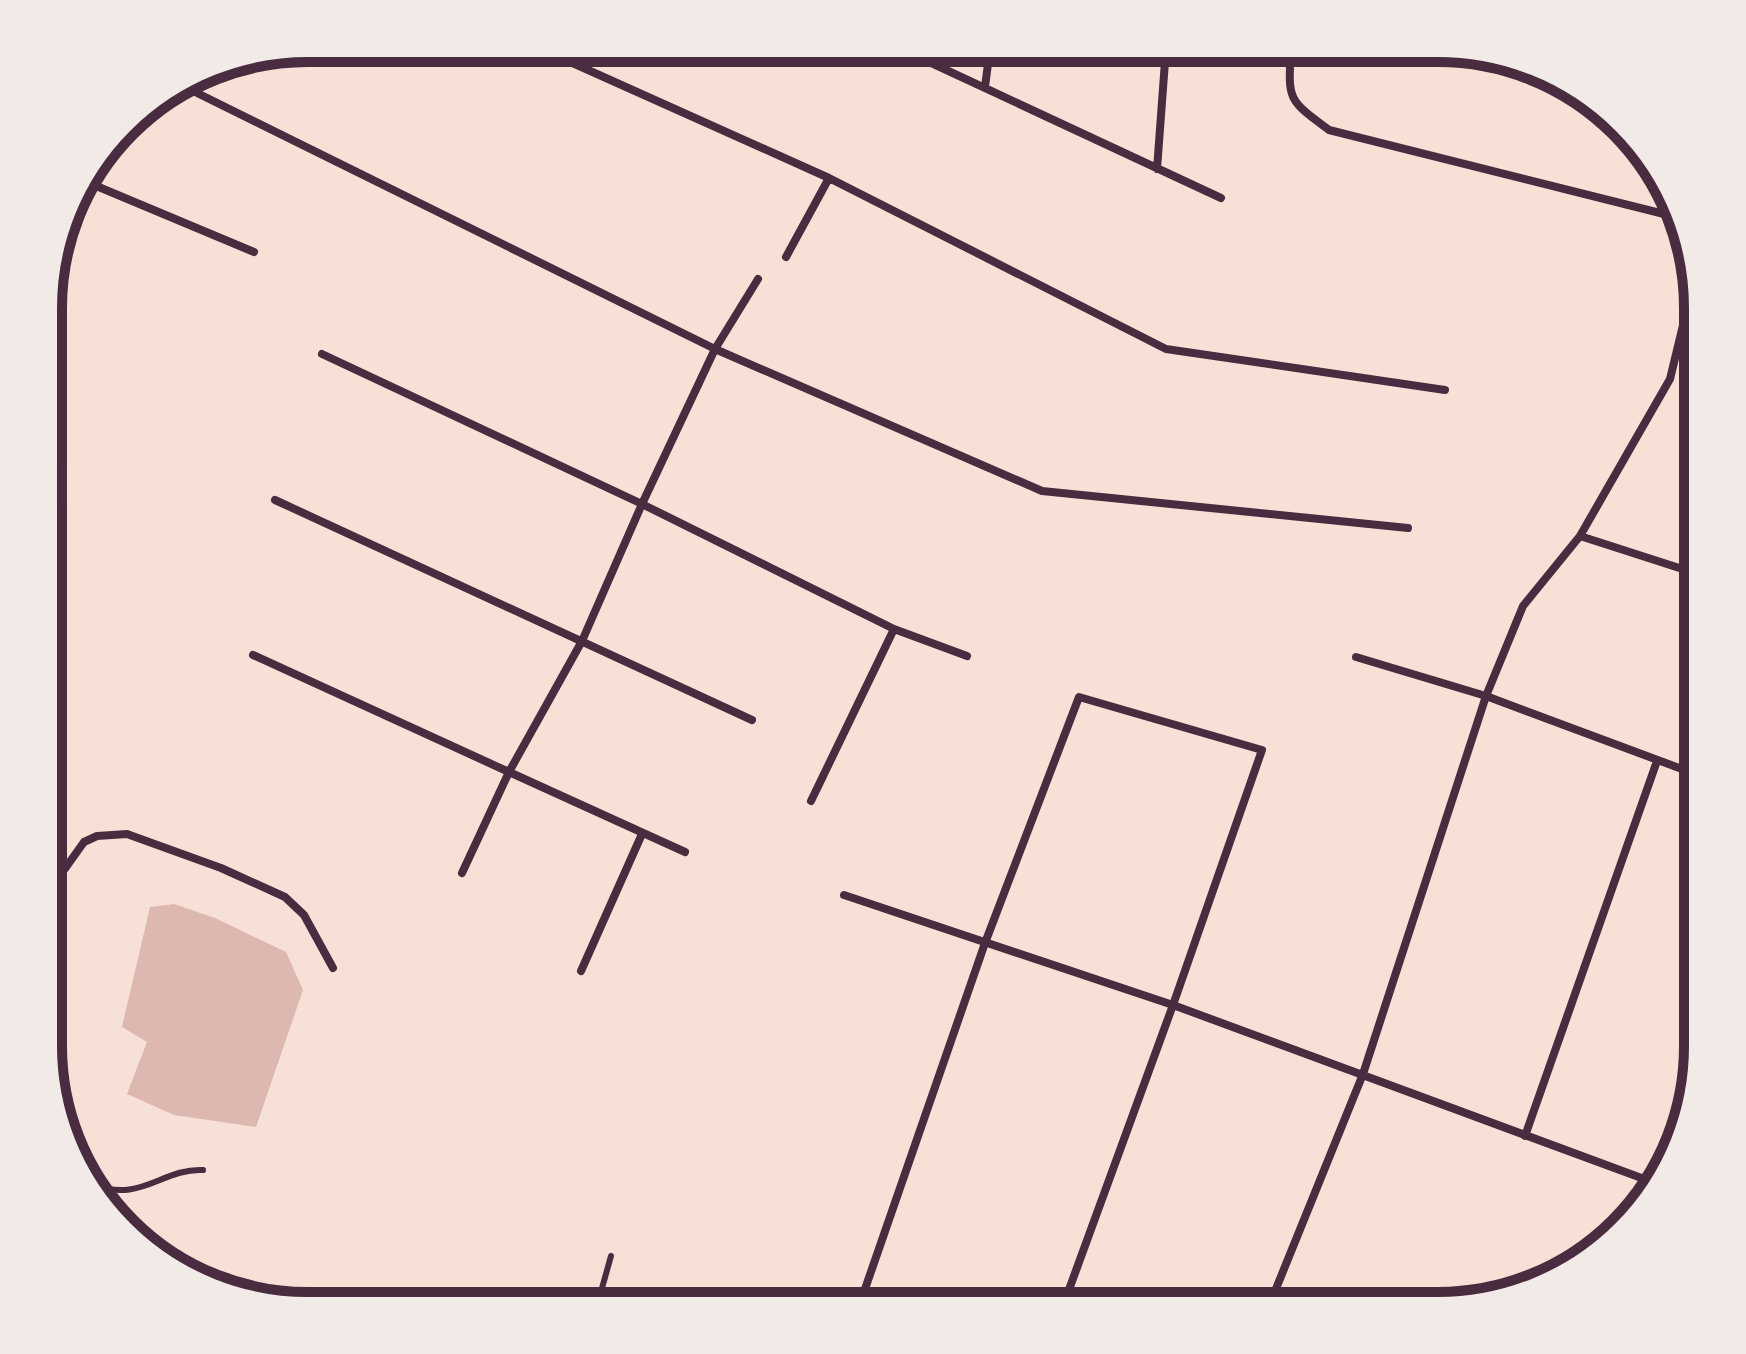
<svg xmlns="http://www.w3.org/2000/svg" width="1746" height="1354" font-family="'Asap Condensed',sans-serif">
	<rect width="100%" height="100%" fill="#f7e1d7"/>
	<path fill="#dcb8b0" d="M 174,904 L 215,918 L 286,952 L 303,990 L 256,1127 L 174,1115 L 127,1094 L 147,1042 L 122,1027 L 150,907 Z
		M 49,973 L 66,1011 L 60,1019 L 49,1019 Z"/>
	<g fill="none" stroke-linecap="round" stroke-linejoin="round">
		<path stroke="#4a2c40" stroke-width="6" d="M 93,1184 C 140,1204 162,1168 203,1170
			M 597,1306 L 611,1256"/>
		<path stroke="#4a2c40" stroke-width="8" d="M 539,48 L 829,178 L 1166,349 L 1445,390
			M 899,48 L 1221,198
			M 1291,48 C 1288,100 1287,99 1329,130 L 1680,218
			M 183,86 L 715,349 L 1042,491 L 1408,528
			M 985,87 L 990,48
			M 1157,169 L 1166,48
			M 82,180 L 254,252
			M 786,257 L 829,178
			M 322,354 L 642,504 L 894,629 L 967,656
			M 275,500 L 752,720
			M 1580,536 L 1698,574
			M 253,655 L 509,772 L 582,641 L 642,504 L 715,349 L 758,279
			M 1356,657 L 1486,696 L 1698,775
			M 811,801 L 894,629
			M 462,873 L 509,772 L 685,852
			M 49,880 L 64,870 L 84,842 L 97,836 L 127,834 L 221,868 L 285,897 L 304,915 L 333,968
			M 844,895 L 1173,1005 L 1655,1183
			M 581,971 L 642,834
			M 1525,1136 L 1657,761
			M 865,1289 L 985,943 L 1079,697 L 1262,750 L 1173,1005 L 1063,1306
			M 1269,1306 L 1363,1074 L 1486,696 L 1523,606 L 1580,536 L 1670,379 L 1693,284"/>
	</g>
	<path d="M0 0H1746V1354H0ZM308 62H1438A246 246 0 0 1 1684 308V1046A246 246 0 0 1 1438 1292H308A246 246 0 0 1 62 1046V308A246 246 0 0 1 308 62Z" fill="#f1eae7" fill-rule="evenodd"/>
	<path fill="none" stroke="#4a2c40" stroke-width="10" d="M308 62H1438A246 246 0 0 1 1684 308V1046A246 246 0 0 1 1438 1292H308A246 246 0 0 1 62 1046V308A246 246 0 0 1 308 62Z"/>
</svg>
